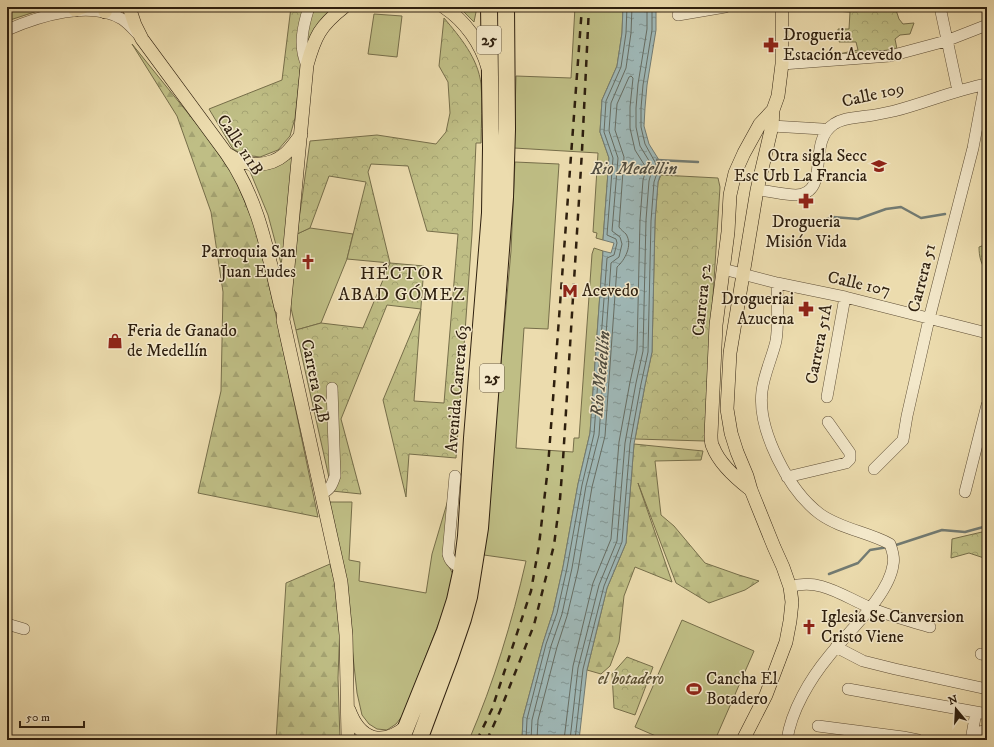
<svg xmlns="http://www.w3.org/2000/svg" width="994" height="747" font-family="'IM FELL DW Pica',serif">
	<defs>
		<pattern id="forest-firs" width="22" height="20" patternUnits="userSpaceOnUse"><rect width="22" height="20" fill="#bfbe85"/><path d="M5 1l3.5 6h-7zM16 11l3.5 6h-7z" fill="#a4a372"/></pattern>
		<pattern id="park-crowns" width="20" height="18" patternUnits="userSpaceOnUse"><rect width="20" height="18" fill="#bfbe85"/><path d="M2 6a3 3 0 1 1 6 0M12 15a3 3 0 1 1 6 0" fill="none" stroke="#a4a372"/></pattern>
		<pattern id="water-ripples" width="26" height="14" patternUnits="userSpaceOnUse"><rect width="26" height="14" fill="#9fb8b7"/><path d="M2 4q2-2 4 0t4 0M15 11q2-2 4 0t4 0" fill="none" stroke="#829593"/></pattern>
	</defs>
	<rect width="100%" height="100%" fill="#ecdcae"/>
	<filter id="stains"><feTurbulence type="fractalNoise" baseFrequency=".005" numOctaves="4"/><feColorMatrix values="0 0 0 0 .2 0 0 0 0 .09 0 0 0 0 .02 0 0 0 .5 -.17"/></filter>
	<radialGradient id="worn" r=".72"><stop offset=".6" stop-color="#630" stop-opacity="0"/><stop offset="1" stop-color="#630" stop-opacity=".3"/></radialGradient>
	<path fill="#bfbe85" stroke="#766e4a" d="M 7,7 L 50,7 L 7,21 Z
		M 321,7 L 337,7 L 306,52 L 308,21 L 312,13 Z
		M 459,7 L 477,7 L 474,22 Z
		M 575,7 L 623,7 L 622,33 L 617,66 L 602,100 L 600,132 L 609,158 L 603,240 L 596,238 L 597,233 L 593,232 L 598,153 L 514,148 L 516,76 L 571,78 Z
		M 374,14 L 402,16 L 397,57 L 368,54 Z
		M 293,154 L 283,271 L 268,215 L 249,169 C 271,172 275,166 293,154 Z
		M 515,162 L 559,164 L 548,329 L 524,328 L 516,448 L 573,452 L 574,438 L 579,438 L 592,254 L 594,248 L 603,251 L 590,433 L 578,484 L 563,567 L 553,612 L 543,643 L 523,718 L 522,740 L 469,740 C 494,682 512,622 526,561 L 484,555 L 511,251 Z
		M 310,228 L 353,234 L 347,259 L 321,323 L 296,330 L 288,295 L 297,234 Z
		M 448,500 L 443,556 L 453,574 L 445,607 L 403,715 L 396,724 L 387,730 L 377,729 L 369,724 L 362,715 L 357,693 L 351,638 L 328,502 L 352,502 L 349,560 L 360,562 L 359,581 L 426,593 L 432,554 Z
		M 682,620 L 754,651 L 715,740 L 665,740 L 635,727 Z"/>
	<path fill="url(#forest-firs)" stroke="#766e4a" d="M 132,44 L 204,133 L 234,176 L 255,226 L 274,306 L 318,517 L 198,493 L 221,391 L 223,292 L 211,212 L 177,116 Z
		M 987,244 L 987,272 C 981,265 979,256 979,247 Z
		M 634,444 L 703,451 L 701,460 L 655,461 L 661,515 L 674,526 L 705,563 L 739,575 L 759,581 L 745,590 L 709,603 L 676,583 L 638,483 L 672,582 L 635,567 L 624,596 L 619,642 L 610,666 L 601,674 L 587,670 L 607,588 L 626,543 Z
		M 330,564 L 337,589 L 340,624 L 338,678 L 340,740 L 276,740 L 286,583 Z"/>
	<path fill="url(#park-crowns)" stroke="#766e4a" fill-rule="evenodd" d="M 291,7 L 306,7 L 301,63 L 295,118 L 290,136 L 278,150 L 260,157 L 244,155 L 233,149 L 209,109 L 282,80 Z
		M 834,7 L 895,7 L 899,19 L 903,24 L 914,23 L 910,34 L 900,35 L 895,39 L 897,49 L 819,58 L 858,50 L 856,42 L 839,42 L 838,29 L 849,29 L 850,12 L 835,11 Z
		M 444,18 C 460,37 478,58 481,84 C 483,103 481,124 481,143 L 476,143 L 472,234 L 456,458 L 409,454 L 406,497 L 383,400 L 421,309 L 387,305 L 341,419 L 361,494 L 332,491 L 296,330 L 321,323 L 363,328 L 390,263 L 347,259 L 366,182 L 329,176 L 310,228 L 297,234 L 310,141 L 377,135 L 436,144 L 446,132 L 450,113 L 448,82 L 439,66 ZM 371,164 L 408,166 L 427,231 L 458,234 L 444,403 L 414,401 L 424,266 L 390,263 L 368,172 Z
		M 661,175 L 718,178 L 720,187 L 707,390 L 705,441 L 635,439 L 645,385 L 652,352 L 655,221 L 658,182 Z
		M 982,532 L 987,532 L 987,559 L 969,553 L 951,558 L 952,539 Z
		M 627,657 L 653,667 L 635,715 L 614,708 L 612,674 Z"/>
	<path fill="url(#water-ripples)" stroke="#727b73" d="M 623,7 L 656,7 L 656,30 L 647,85 L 645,108 L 644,126 L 649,144 L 659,160 L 662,170 L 658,182 L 655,221 L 652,352 L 645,385 L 634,444 L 626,543 L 607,588 L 587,670 L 579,740 L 522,740 L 523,718 L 543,643 L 553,612 L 563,567 L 578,484 L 590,433 L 603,251 L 611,253 L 614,243 L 603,240 L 609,158 L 600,132 L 602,100 L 617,66 L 622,33 Z"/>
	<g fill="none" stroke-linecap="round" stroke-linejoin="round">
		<path stroke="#666c62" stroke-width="1" d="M 526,740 L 527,719 L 546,644 L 557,613 L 567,568 L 582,485 L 594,434 L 607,258 L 614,255 L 617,243 L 616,239 L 607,235 L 613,158 L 604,132 L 606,101 L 621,67 L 626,33 L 627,7
			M 531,740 L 532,720 L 551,646 L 562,614 L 572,568 L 586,486 L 599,435 L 611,263 L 619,257 L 622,244 L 620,237 L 612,231 L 618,158 L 609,131 L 611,103 L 626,68 L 631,33 L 632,7
			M 537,740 L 538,720 L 557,647 L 567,616 L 578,570 L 592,487 L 605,436 L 617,267 C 625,260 633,245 626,234 C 624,232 621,230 619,227 L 624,157 L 615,130 L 617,104 L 629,77 L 631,76 L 633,78 L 630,107 L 630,128 L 635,150 L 645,166 L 646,170 L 643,180 L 640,220 L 637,350 L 630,382 L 619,442 L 611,539 L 593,583 L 573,666 L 564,740
			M 570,740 L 578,668 L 599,585 L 617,541 L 625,443 L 636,383 L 643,351 L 646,220 L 649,181 L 652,170 L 651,164 L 640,146 L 636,127 L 636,108 L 638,84 L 647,29 L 647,7
			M 575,740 L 583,669 L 604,586 L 622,542 L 630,444 L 641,384 L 648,352 L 651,221 L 654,182 L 658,170 L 655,162 L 645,144 L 641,127 L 641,108 L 643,85 L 652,30 L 652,7"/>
		<path stroke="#727b73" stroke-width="2.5" d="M 657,160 L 698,162
			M 802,224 L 818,222 L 833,217 L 858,219 L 886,209 L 901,207 L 921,218 L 945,214
			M 893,546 L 942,530 L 965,532 L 987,526
			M 829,574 L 858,563 L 870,550 L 888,547"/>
		<g stroke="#5e4e36" stroke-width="12">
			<path id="minor" d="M 940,7 L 958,91
				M 678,15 L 725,7
				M 7,30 C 39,16 90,0 122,19 C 128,23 133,29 138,34
				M 782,64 L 890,56 L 946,41 L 987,25
				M 307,65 C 298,46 303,26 309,7
				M 772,126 L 822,129
				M 757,190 C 770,191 784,195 796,195 C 832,193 806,142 834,124 C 844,117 856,118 867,116 C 876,115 885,113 894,111 C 925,103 955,90 987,84
				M 723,269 L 777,283 L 845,297 L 987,333
				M 777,283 C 777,302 779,322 776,341 C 772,358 764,374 762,391 C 757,430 789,491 820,514 C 841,529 868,532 890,544 C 892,550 895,557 893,565 C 889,595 848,632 829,656 C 810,679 791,711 787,740
				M 827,397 L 845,297
				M 874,469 L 903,440 L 907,416 L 929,319 L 973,148 L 985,84
				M 455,476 L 448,554 C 450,562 454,565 462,568
				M 787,477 L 846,463 L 850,459 L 850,453 L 828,422
				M 965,492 L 987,405
				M 322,493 C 330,490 332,485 335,476 L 332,388
				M 790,587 C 820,577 844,597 871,608 C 890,616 910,621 930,627
				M 7,624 L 24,629
				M 836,647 L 863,661 L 895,669 L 987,689
				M 981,654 L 987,655
				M 848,689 L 976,712 L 971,740
				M 976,712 L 987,714
				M 818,726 L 903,737 L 918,740
				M 972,734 L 987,730"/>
		</g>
		<g stroke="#2e1f0e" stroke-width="14">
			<path id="major" d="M 129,7 L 135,25 L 142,39 L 226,153 C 259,199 268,254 281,308
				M 344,7 C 320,26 315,36 307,65 L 283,320 L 341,582 L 346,635 L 348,740
				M 444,7 C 465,21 481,43 488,68
				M 75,10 L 83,7
				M 105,12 L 107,7
				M 229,155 C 246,167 269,168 285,154 C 291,149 296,141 301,135
				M 751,490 C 738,480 719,463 713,447 C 711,444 711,439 711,435 L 716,325 L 728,232 L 730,195 L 735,173 L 744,153 L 760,124 L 773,110
				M 349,710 C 360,740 382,747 407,726
				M 743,740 L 766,695 L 786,642 L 790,621 L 792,602 L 790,587 L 783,567 L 774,547 L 751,490 L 747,476 L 737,452 L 731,433 L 727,409 L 730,353 L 757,190 L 772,126 L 773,110 L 778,96 L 782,64 L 782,7"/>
		</g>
		<g stroke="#2e1f0e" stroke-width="18">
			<path id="highway" d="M 401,740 L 445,631 L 455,600 L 462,568 L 466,536 L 472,438 L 490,213 L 491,148 L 489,7
				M 419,740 L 450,657 L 463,619 L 469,597 L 480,528 L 505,197 L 507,129 L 506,7"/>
		</g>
		<use href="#minor" stroke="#f3e8ca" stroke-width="11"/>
		<use href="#major" stroke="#ecdcae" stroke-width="13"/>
		<use href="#highway" stroke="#ecdcae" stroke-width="16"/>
		<path stroke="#2e1f0e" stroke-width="2.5" stroke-dasharray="7 7" stroke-linecap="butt" d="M 477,740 L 492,709 L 531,591 L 539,545 L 548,467 L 582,7
			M 487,740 L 500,711 L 534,625 L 554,545 L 560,499 L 563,460 L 582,151 L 589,7"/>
	</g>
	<defs>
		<g id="pharmacy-bare" transform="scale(1.2)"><path d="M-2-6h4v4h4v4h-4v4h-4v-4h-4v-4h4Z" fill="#8f2418" stroke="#f3e8ca" stroke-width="2.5" paint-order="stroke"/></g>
		<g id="school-bare" transform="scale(1.2)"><path d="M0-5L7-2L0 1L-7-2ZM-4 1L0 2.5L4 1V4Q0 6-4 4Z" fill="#8f2418" stroke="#f3e8ca" stroke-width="2.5" paint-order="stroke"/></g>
		<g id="church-bare" transform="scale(1.2)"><path d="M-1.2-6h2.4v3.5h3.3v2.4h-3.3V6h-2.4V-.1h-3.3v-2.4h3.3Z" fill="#8f2418" stroke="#f3e8ca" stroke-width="2.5" paint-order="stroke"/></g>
		<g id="metro-bare" transform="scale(1.2)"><path d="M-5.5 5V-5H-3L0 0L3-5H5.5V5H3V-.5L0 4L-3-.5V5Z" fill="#8f2418" stroke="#f3e8ca" stroke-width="2.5" paint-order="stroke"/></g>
		<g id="shop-bare" transform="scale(1.2)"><path d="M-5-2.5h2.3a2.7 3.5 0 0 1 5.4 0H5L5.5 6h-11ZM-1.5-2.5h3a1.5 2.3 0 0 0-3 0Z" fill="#8f2418" stroke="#f3e8ca" stroke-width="2.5" paint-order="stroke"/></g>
		<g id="stadium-bare" transform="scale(1.2)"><path d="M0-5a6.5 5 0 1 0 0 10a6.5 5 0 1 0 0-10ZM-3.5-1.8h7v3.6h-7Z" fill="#8f2418" stroke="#f3e8ca" stroke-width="2.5" paint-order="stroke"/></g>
	</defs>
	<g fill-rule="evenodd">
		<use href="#pharmacy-bare" x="771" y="45"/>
		<use href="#school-bare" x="879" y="166"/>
		<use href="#pharmacy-bare" x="806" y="201"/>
		<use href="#church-bare" x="308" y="262"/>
		<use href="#metro-bare" x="570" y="291"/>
		<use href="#pharmacy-bare" x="806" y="309"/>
		<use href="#shop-bare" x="115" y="341"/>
		<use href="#church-bare" x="809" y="627"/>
		<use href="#stadium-bare" x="694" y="689"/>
	</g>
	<g text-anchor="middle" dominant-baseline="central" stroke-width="3" stroke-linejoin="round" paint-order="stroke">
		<g fill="#f3e8ca" stroke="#695b46" stroke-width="1">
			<rect x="477" y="26" width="24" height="28" rx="3"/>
			<rect x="480" y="364" width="24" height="28" rx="3"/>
		</g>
		<g font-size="16" font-weight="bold" fill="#2e1f0e">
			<text x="489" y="40">25</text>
			<text x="492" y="378">25</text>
		</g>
		<g font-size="17" fill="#2e1f0e" stroke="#f3e8ca" text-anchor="start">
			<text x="783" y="35">Drogueria<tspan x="783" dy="20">Estación Acevedo</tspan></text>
			<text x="867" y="156" text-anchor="end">Otra sigla Secc<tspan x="867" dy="20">Esc Urb La Francia</tspan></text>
			<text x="806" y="222" text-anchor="middle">Drogueria<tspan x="806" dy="20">Misión Vida</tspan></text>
			<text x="296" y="252" text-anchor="end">Parroquia San<tspan x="296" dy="20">Juan Eudes</tspan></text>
			<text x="582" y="291">Acevedo</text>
			<text x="794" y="299" text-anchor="end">Drogueriai<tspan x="794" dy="20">Azucena</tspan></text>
			<text x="127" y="331">Feria de Ganado<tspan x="127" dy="20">de Medellín</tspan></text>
			<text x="821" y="617">Iglesia Se Canversion<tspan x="821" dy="20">Cristo Viene</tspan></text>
			<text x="706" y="679">Cancha El<tspan x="706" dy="20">Botadero</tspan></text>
		</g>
		<g font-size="17" fill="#2e1f0e" stroke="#f3e8ca">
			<text transform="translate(873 95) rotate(-13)">Calle 109</text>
			<text transform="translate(240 145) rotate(56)">Calle 111B</text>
			<text transform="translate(922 278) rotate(-76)">Carrera 51</text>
			<text transform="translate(859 284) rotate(13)">Calle 107</text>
			<text transform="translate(702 300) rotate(-84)">Carrera 52</text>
			<text transform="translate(819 344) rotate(-79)">Carrera 51A</text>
			<text transform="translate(315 381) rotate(78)">Carrera 64B</text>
			<text transform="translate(457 389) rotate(-85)">Avenida Carrera 63</text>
		</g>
		<g font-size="17" font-style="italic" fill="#5a4f32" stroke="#f3e8ca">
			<text x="631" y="679">el botadero</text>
		</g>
		<g font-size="18" font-style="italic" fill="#504d41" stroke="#f3e8ca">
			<text x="634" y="169">Rio Medellin</text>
			<text transform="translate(601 374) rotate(-85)">Río Medellín</text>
		</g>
		<g font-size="18" letter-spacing="1" fill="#2e1f0e" stroke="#f3e8ca">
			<text x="402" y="274">HÉCTOR<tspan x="402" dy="21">ABAD GÓMEZ</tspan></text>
		</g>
	</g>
	<rect width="994" height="747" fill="none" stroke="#ecdcae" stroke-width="24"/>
	<rect x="8" y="8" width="978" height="731" fill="none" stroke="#2e1f0e" stroke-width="2"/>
	<rect x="12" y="12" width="970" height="723" fill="none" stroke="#2e1f0e"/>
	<g transform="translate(956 709) rotate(342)" stroke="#f3e8ca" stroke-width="3" paint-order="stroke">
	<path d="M0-3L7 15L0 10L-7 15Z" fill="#2e1f0e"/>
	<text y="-6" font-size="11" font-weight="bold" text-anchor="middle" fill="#2e1f0e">N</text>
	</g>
	<path d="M20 721v6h64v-6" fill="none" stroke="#2e1f0e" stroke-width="2"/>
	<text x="26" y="721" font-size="12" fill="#2e1f0e" stroke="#f3e8ca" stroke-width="3" paint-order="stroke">50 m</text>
	<rect width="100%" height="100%" filter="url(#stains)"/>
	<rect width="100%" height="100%" fill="url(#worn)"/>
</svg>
